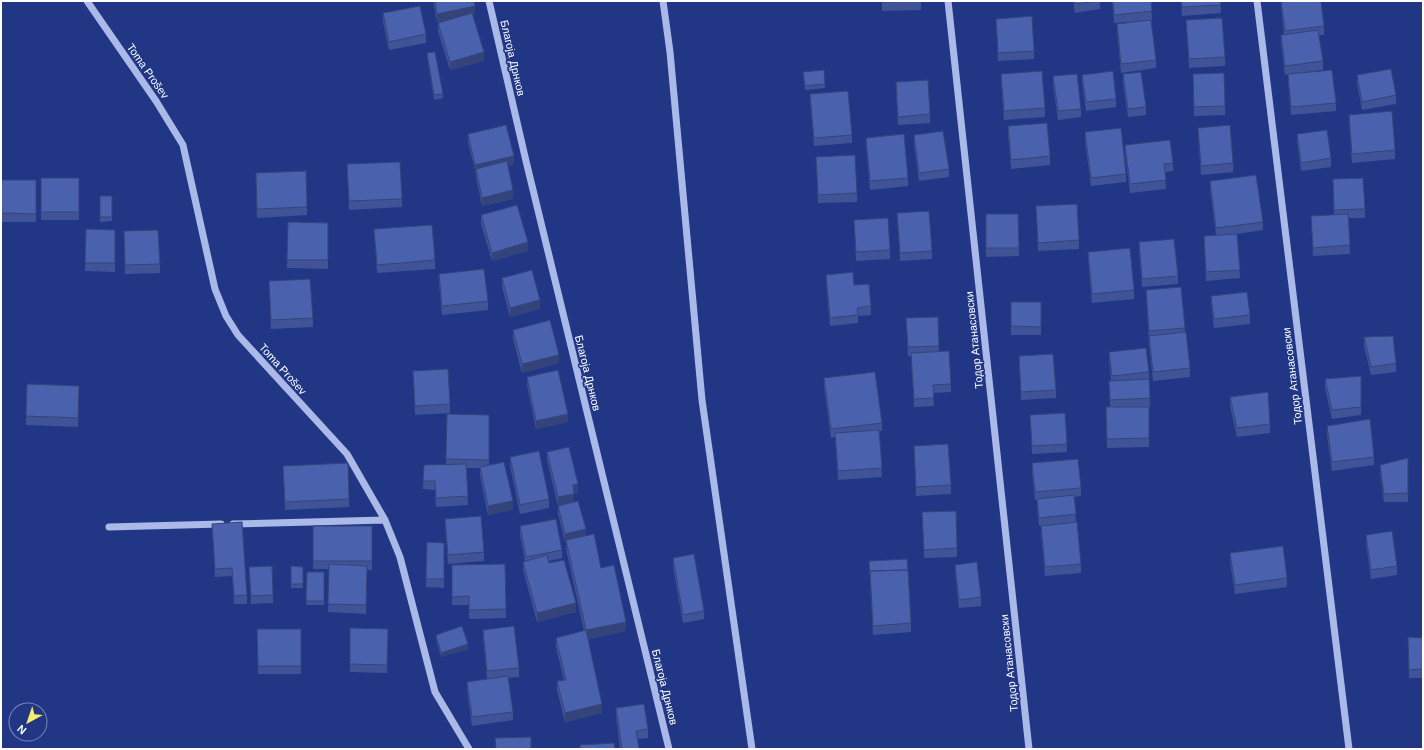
<svg xmlns="http://www.w3.org/2000/svg" width="1424" height="750" font-family="Arial,sans-serif">
	<rect width="100%" height="100%" fill="#213786"/>
	<g fill="none" stroke-linecap="round" stroke-linejoin="round">
		<path stroke="#abb9e9" stroke-width="7" d="M 87,1 L 156,101 L 183,145 L 215,289 L 226,316 L 238,335 L 347,454 L 385,520 L 400,557 L 435,692 L 469,749
			M 489,1 L 526,161 L 669,749
			M 663,1 L 670,52 L 702,400 L 752,749
			M 948,1 L 1029,749
			M 1257,1 L 1349,749
			M 233,524 L 385,520
			M 109,527 L 221,524"/>
	</g>
	<path fill="#405396" d="M 433,1 L 474,1 L 475,14 L 473,15 L 484,61 L 450,70 L 438,31 L 438,23 L 445,21 L 437,22 Z
		M 882,1 L 921,1 L 921,10 L 882,11 Z
		M 1073,1 L 1100,1 L 1100,9 L 1075,13 Z
		M 1112,1 L 1151,1 L 1152,20 L 1151,20 L 1156,60 L 1156,68 L 1121,73 L 1117,32 L 1117,24 L 1144,21 L 1114,23 Z
		M 1181,1 L 1220,1 L 1221,13 L 1182,16 Z
		M 1281,1 L 1324,26 L 1324,35 L 1319,35 L 1323,61 L 1323,70 L 1299,73 L 1336,103 L 1336,111 L 1291,115 L 1288,82 L 1288,74 L 1285,75 L 1281,44 L 1281,35 L 1284,35 L 1281,7 Z
		M 383,13 L 426,34 L 426,43 L 389,50 L 383,22 Z
		M 996,19 L 1034,51 L 1034,59 L 998,61 Z
		M 1186,20 L 1225,57 L 1225,66 L 1189,68 Z
		M 427,53 L 443,94 L 443,98 L 434,100 L 427,57 Z
		M 803,72 L 825,84 L 825,88 L 805,90 Z
		M 1001,74 L 1045,108 L 1045,117 L 1004,120 L 1001,82 Z
		M 1123,74 L 1146,107 L 1146,115 L 1128,117 L 1123,83 Z
		M 1082,75 L 1116,99 L 1116,107 L 1086,111 L 1082,83 Z
		M 1357,75 L 1396,95 L 1396,104 L 1362,110 L 1357,83 Z
		M 1053,76 L 1081,109 L 1081,117 L 1058,120 L 1053,85 Z
		M 896,82 L 930,114 L 930,123 L 898,125 L 896,91 Z
		M 1193,83 L 1225,106 L 1225,115 L 1194,116 Z
		M 810,94 L 852,135 L 852,143 L 814,146 L 810,102 Z
		M 1349,115 L 1395,150 L 1395,159 L 1352,163 L 1349,123 Z
		M 1008,126 L 1050,156 L 1050,165 L 1011,169 L 1008,135 Z
		M 1198,128 L 1233,163 L 1233,172 L 1201,175 L 1198,136 Z
		M 1085,132 L 1126,174 L 1126,182 L 1091,186 L 1085,141 Z
		M 468,134 L 514,165 L 508,166 L 513,199 L 482,206 L 476,177 L 476,174 L 468,142 Z
		M 1297,134 L 1331,158 L 1331,167 L 1301,171 L 1297,142 Z
		M 914,135 L 949,169 L 949,177 L 919,181 L 914,144 Z
		M 866,138 L 908,178 L 908,186 L 870,190 L 866,146 Z
		M 1125,145 L 1173,163 L 1173,171 L 1165,172 L 1166,189 L 1130,193 L 1125,153 Z
		M 816,157 L 857,193 L 857,202 L 818,203 Z
		M 347,164 L 402,199 L 402,207 L 349,210 Z
		M 256,173 L 307,207 L 307,215 L 257,218 Z
		M 41,178 L 79,178 L 79,220 L 41,220 Z
		M 1333,179 L 1365,209 L 1365,218 L 1349,218 L 1350,254 L 1313,256 L 1311,216 L 1334,215 Z
		M 1,180 L 36,180 L 36,222 L 1,222 Z
		M 1210,181 L 1263,222 L 1263,230 L 1237,234 L 1240,278 L 1206,281 L 1204,236 L 1216,235 L 1210,189 Z
		M 100,196 L 112,196 L 112,221 L 100,222 Z
		M 1036,206 L 1079,240 L 1079,249 L 1038,251 Z
		M 897,213 L 932,251 L 932,259 L 900,261 Z
		M 986,214 L 1018,214 L 1019,256 L 986,257 Z
		M 481,215 L 528,251 L 492,261 L 481,224 Z
		M 854,220 L 890,250 L 890,259 L 856,261 Z
		M 288,222 L 328,223 L 328,269 L 287,268 Z
		M 86,229 L 115,230 L 115,272 L 85,271 Z
		M 374,229 L 435,260 L 435,269 L 377,273 Z
		M 124,231 L 160,264 L 160,273 L 125,274 Z
		M 1139,242 L 1178,276 L 1178,284 L 1142,287 L 1139,251 Z
		M 1088,252 L 1134,290 L 1134,299 L 1092,303 L 1088,260 Z
		M 439,274 L 488,301 L 488,310 L 442,315 L 439,283 Z
		M 826,275 L 854,285 L 871,306 L 871,315 L 858,316 L 858,323 L 830,326 L 826,283 Z
		M 502,278 L 540,309 L 510,317 L 502,287 Z
		M 269,281 L 313,318 L 313,327 L 271,329 Z
		M 1146,290 L 1185,328 L 1185,332 L 1190,368 L 1190,377 L 1153,381 L 1149,345 Z
		M 1211,296 L 1250,315 L 1250,324 L 1214,328 L 1211,304 Z
		M 1011,302 L 1041,302 L 1041,335 L 1011,335 Z
		M 938,317 L 939,352 L 951,384 L 951,392 L 933,393 L 934,406 L 914,407 L 911,356 L 908,356 L 906,318 Z
		M 513,330 L 559,363 L 522,373 L 513,339 Z
		M 1364,337 L 1396,363 L 1396,372 L 1371,375 L 1364,346 Z
		M 1109,352 L 1149,372 L 1150,407 L 1137,407 L 1149,407 L 1149,447 L 1107,448 L 1106,407 L 1110,407 L 1109,381 L 1111,381 L 1109,360 Z
		M 1019,356 L 1056,390 L 1056,398 L 1021,400 Z
		M 413,371 L 450,404 L 450,413 L 415,415 Z
		M 1361,376 L 1361,415 L 1332,419 L 1325,388 L 1325,379 Z
		M 527,377 L 568,422 L 536,429 L 527,385 Z
		M 824,378 L 882,423 L 882,431 L 879,431 L 882,477 L 838,480 L 835,437 L 831,438 L 824,387 Z
		M 27,384 L 79,386 L 78,427 L 26,425 Z
		M 1230,397 L 1270,424 L 1270,433 L 1237,437 L 1230,406 Z
		M 489,415 L 489,465 L 513,510 L 488,515 L 480,476 L 480,468 L 466,468 L 468,505 L 436,507 L 435,490 L 423,489 L 424,465 L 446,465 L 446,459 Z
		M 1030,415 L 1067,444 L 1067,452 L 1032,454 Z
		M 1327,426 L 1374,457 L 1374,465 L 1332,471 L 1327,435 Z
		M 914,446 L 951,485 L 951,494 L 916,496 Z
		M 547,452 L 578,493 L 574,494 L 574,502 L 586,536 L 601,568 L 626,631 L 588,639 L 602,713 L 565,722 L 557,690 L 557,681 L 564,680 L 556,647 L 556,638 L 584,631 L 566,549 L 566,542 L 565,542 L 558,514 L 558,506 L 547,460 Z
		M 510,457 L 549,499 L 549,508 L 520,514 L 510,466 Z
		M 1408,458 L 1408,502 L 1384,502 L 1380,473 L 1380,465 Z
		M 1032,463 L 1081,488 L 1081,496 L 1074,497 L 1076,522 L 1081,564 L 1081,573 L 1045,576 L 1041,534 L 1041,526 L 1039,526 L 1037,508 L 1037,500 L 1035,500 L 1032,472 Z
		M 283,466 L 349,499 L 349,507 L 285,510 Z
		M 922,512 L 957,548 L 957,557 L 924,558 Z
		M 445,519 L 484,552 L 484,561 L 448,564 L 445,527 Z
		M 212,524 L 247,595 L 247,604 L 234,604 L 232,576 L 215,577 Z
		M 313,526 L 372,526 L 372,570 L 367,570 L 366,614 L 328,612 L 329,569 L 313,569 Z
		M 520,526 L 562,550 L 562,558 L 549,561 L 549,563 L 576,612 L 537,622 L 523,570 L 523,562 L 525,561 L 520,535 Z
		M 1366,535 L 1397,566 L 1397,575 L 1371,579 L 1366,543 Z
		M 427,542 L 444,543 L 444,588 L 426,587 Z
		M 1230,553 L 1287,578 L 1287,587 L 1235,594 L 1230,562 Z
		M 673,558 L 704,611 L 704,619 L 683,623 L 673,567 Z
		M 869,561 L 911,623 L 911,632 L 873,635 L 870,580 Z
		M 505,564 L 506,618 L 469,619 L 469,605 L 452,605 L 452,565 Z
		M 955,565 L 981,597 L 981,606 L 959,608 L 955,573 Z
		M 291,566 L 303,567 L 303,588 L 291,588 Z
		M 249,567 L 273,595 L 273,603 L 251,604 Z
		M 307,572 L 324,572 L 324,605 L 306,605 Z
		M 350,628 L 388,629 L 387,673 L 350,672 Z
		M 257,629 L 301,629 L 301,674 L 258,674 Z
		M 483,630 L 519,668 L 519,677 L 508,678 L 513,712 L 513,720 L 472,726 L 467,690 L 467,682 L 487,679 L 483,638 Z
		M 436,635 L 468,649 L 441,657 L 436,639 Z
		M 1408,637 L 1423,638 L 1423,678 L 1409,678 Z
		M 616,708 L 648,729 L 648,738 L 638,739 L 639,749 L 620,749 L 616,716 Z"/>
	<path fill="#34447a" d="M 475,6 L 475,14 L 437,22 L 437,14 Z
		M 484,52 L 484,61 L 450,70 L 450,62 Z
		M 514,156 L 514,165 L 477,174 L 476,169 L 475,174 L 475,165 Z
		M 513,190 L 513,199 L 482,206 L 482,198 Z
		M 528,242 L 528,251 L 492,261 L 492,253 Z
		M 540,300 L 540,309 L 510,317 L 510,308 Z
		M 559,355 L 559,363 L 522,373 L 522,364 Z
		M 568,414 L 568,422 L 536,429 L 536,421 Z
		M 578,484 L 578,493 L 573,494 L 573,485 Z
		M 574,494 L 574,502 L 558,506 L 558,497 Z
		M 513,501 L 513,510 L 488,515 L 488,506 Z
		M 586,529 L 586,537 L 566,540 L 566,542 L 565,542 L 565,534 Z
		M 576,603 L 576,612 L 537,622 L 537,613 Z
		M 626,622 L 626,631 L 586,639 L 586,630 Z
		M 468,644 L 468,649 L 441,657 L 441,653 Z
		M 602,704 L 602,713 L 565,722 L 565,713 Z"/>
	<path fill="#4a61ae" stroke="#34447a" d="M 435,1 L 474,1 L 475,6 L 437,14 Z
		M 882,1 L 921,1 L 882,2 Z
		M 1074,1 L 1099,1 L 1075,4 Z
		M 1113,1 L 1151,1 L 1152,11 L 1114,15 Z
		M 1181,1 L 1220,1 L 1221,5 L 1182,7 Z
		M 1281,1 L 1321,1 L 1324,26 L 1285,31 Z
		M 420,6 L 426,34 L 389,42 L 383,13 Z
		M 472,13 L 484,52 L 450,62 L 438,23 Z
		M 1032,16 L 1034,51 L 998,53 L 996,19 Z
		M 1222,18 L 1225,57 L 1189,59 L 1186,20 Z
		M 1151,20 L 1156,60 L 1121,64 L 1117,24 Z
		M 1318,30 L 1323,61 L 1285,66 L 1281,35 Z
		M 435,52 L 443,94 L 434,95 L 427,53 Z
		M 1391,69 L 1396,95 L 1362,102 L 1357,75 Z
		M 824,70 L 825,84 L 805,86 L 803,72 Z
		M 1332,70 L 1336,103 L 1291,107 L 1288,74 Z
		M 1042,71 L 1045,108 L 1004,111 L 1001,74 Z
		M 1113,71 L 1116,99 L 1086,102 L 1082,75 Z
		M 1141,72 L 1146,107 L 1128,109 L 1123,74 Z
		M 1224,73 L 1225,106 L 1194,107 L 1193,74 Z
		M 1077,74 L 1081,109 L 1058,111 L 1053,76 Z
		M 928,80 L 930,114 L 898,117 L 896,82 Z
		M 848,91 L 852,135 L 814,138 L 810,94 Z
		M 1392,111 L 1395,150 L 1352,154 L 1349,115 Z
		M 1047,123 L 1050,156 L 1011,160 L 1008,126 Z
		M 506,125 L 514,156 L 475,165 L 468,134 Z
		M 1230,125 L 1233,163 L 1201,166 L 1198,128 Z
		M 1121,128 L 1126,174 L 1091,178 L 1085,132 Z
		M 1327,130 L 1331,158 L 1301,163 L 1297,134 Z
		M 943,131 L 949,169 L 919,173 L 914,135 Z
		M 904,134 L 908,178 L 870,181 L 866,138 Z
		M 1170,140 L 1173,163 L 1164,164 L 1166,180 L 1130,184 L 1125,145 Z
		M 855,155 L 857,193 L 818,195 L 816,157 Z
		M 507,161 L 513,190 L 482,198 L 476,169 Z
		M 400,162 L 402,199 L 349,201 L 347,164 Z
		M 306,171 L 307,207 L 257,209 L 256,173 Z
		M 1256,175 L 1263,222 L 1216,228 L 1210,181 Z
		M 41,178 L 79,178 L 79,212 L 41,212 Z
		M 1363,178 L 1365,209 L 1334,210 L 1333,179 Z
		M 1,180 L 36,180 L 36,214 L 1,213 Z
		M 100,196 L 112,196 L 112,217 L 100,217 Z
		M 1077,204 L 1079,240 L 1038,243 L 1036,206 Z
		M 517,205 L 528,242 L 492,253 L 481,215 Z
		M 929,211 L 932,251 L 900,253 L 897,213 Z
		M 986,214 L 1018,214 L 1019,248 L 986,248 Z
		M 1348,214 L 1350,245 L 1313,248 L 1311,216 Z
		M 888,218 L 890,250 L 856,252 L 854,220 Z
		M 288,222 L 328,223 L 328,260 L 287,260 Z
		M 432,225 L 435,260 L 377,265 L 374,229 Z
		M 86,229 L 115,230 L 115,263 L 85,263 Z
		M 158,230 L 160,264 L 125,265 L 124,231 Z
		M 1237,234 L 1240,270 L 1206,272 L 1204,236 Z
		M 1174,239 L 1178,276 L 1142,279 L 1139,242 Z
		M 1130,248 L 1134,290 L 1092,294 L 1088,252 Z
		M 484,269 L 488,301 L 442,306 L 439,274 Z
		M 532,270 L 540,300 L 510,308 L 502,278 Z
		M 853,272 L 854,285 L 869,284 L 871,306 L 857,308 L 858,315 L 830,318 L 826,275 Z
		M 310,279 L 313,318 L 271,320 L 269,281 Z
		M 1181,287 L 1185,328 L 1149,331 L 1146,290 Z
		M 1247,292 L 1250,315 L 1214,319 L 1211,296 Z
		M 1011,302 L 1041,302 L 1041,327 L 1011,326 Z
		M 938,317 L 939,346 L 908,347 L 906,318 Z
		M 550,320 L 559,355 L 522,364 L 513,330 Z
		M 1186,332 L 1190,368 L 1153,372 L 1149,336 Z
		M 1393,336 L 1396,363 L 1371,367 L 1364,337 Z
		M 1146,348 L 1149,372 L 1112,376 L 1109,352 Z
		M 949,351 L 951,384 L 933,385 L 934,398 L 914,399 L 911,353 Z
		M 1053,354 L 1056,390 L 1021,392 L 1019,356 Z
		M 448,369 L 450,404 L 415,406 L 413,371 Z
		M 558,370 L 568,414 L 536,421 L 527,377 Z
		M 875,372 L 882,423 L 831,429 L 824,378 Z
		M 1361,376 L 1361,407 L 1332,410 L 1325,379 Z
		M 1149,379 L 1150,398 L 1110,400 L 1109,381 Z
		M 27,384 L 79,386 L 78,418 L 26,416 Z
		M 1268,392 L 1270,424 L 1237,428 L 1230,397 Z
		M 1106,407 L 1149,407 L 1149,438 L 1107,439 Z
		M 1065,413 L 1067,444 L 1032,446 L 1030,415 Z
		M 447,414 L 489,415 L 489,460 L 446,459 Z
		M 1370,419 L 1374,457 L 1332,462 L 1327,426 Z
		M 879,430 L 882,468 L 838,471 L 835,433 Z
		M 948,444 L 951,485 L 916,487 L 914,446 Z
		M 569,447 L 578,484 L 573,485 L 574,494 L 558,497 L 547,452 Z
		M 539,451 L 549,499 L 520,505 L 510,457 Z
		M 1408,458 L 1408,493 L 1384,494 L 1380,465 Z
		M 1078,459 L 1081,488 L 1035,492 L 1032,463 Z
		M 504,462 L 513,501 L 488,506 L 480,467 Z
		M 348,463 L 349,499 L 285,502 L 283,466 Z
		M 466,464 L 468,496 L 436,498 L 435,481 L 423,481 L 424,465 Z
		M 1074,495 L 1076,514 L 1039,518 L 1037,499 Z
		M 578,501 L 586,529 L 565,534 L 558,506 Z
		M 956,511 L 957,548 L 924,550 L 922,512 Z
		M 481,516 L 484,552 L 448,555 L 445,519 Z
		M 556,519 L 562,550 L 526,557 L 520,526 Z
		M 242,522 L 247,595 L 234,596 L 232,568 L 215,569 L 212,524 Z
		M 1077,522 L 1081,564 L 1045,567 L 1041,526 Z
		M 313,526 L 372,526 L 372,561 L 313,561 Z
		M 1392,531 L 1397,566 L 1371,570 L 1366,535 Z
		M 594,534 L 601,568 L 614,565 L 626,622 L 586,630 L 566,540 Z
		M 427,542 L 444,543 L 444,579 L 426,579 Z
		M 1283,546 L 1287,578 L 1235,585 L 1230,553 Z
		M 694,554 L 704,611 L 683,615 L 673,558 Z
		M 547,555 L 549,563 L 564,560 L 576,603 L 537,613 L 523,562 Z
		M 907,559 L 908,570 L 870,571 L 870,576 L 869,561 Z
		M 977,562 L 981,597 L 959,600 L 955,565 Z
		M 329,564 L 367,566 L 366,605 L 328,604 Z
		M 505,564 L 506,609 L 469,610 L 469,596 L 452,597 L 452,565 Z
		M 272,566 L 273,595 L 251,596 L 249,567 Z
		M 291,566 L 303,567 L 303,584 L 291,584 Z
		M 908,570 L 911,623 L 873,626 L 870,571 Z
		M 307,572 L 324,572 L 324,601 L 306,601 Z
		M 462,626 L 468,644 L 441,653 L 436,635 Z
		M 514,626 L 519,668 L 487,671 L 483,630 Z
		M 350,628 L 388,629 L 387,665 L 350,664 Z
		M 257,629 L 301,629 L 301,666 L 258,666 Z
		M 586,630 L 602,704 L 565,713 L 557,681 L 566,680 L 556,638 Z
		M 1408,637 L 1423,638 L 1423,669 L 1409,670 Z
		M 508,676 L 513,712 L 472,717 L 467,682 Z
		M 644,704 L 648,729 L 636,731 L 639,749 L 622,749 L 616,708 Z
		M 531,737 L 531,749 L 496,749 L 495,738 Z
		M 614,743 L 615,749 L 580,749 L 580,745 Z"/>
	<g text-anchor="middle" dominant-baseline="central" stroke-width="3.5" stroke-linejoin="round" paint-order="stroke">
		<g font-size="11" fill="#fff" stroke="#213786">
			<text transform="translate(513 58) rotate(77)">Благоја Дрнков</text>
			<text transform="translate(148 71) rotate(55)">Toma Prošev</text>
			<text transform="translate(974 340) rotate(-96)">Тодор Атанасовски</text>
			<text transform="translate(283 369) rotate(48)">Toma Prošev</text>
			<text transform="translate(588 373) rotate(76)">Благоја Дрнков</text>
			<text transform="translate(1292 376) rotate(-97)">Тодор Атанасовски</text>
			<text transform="translate(1009 663) rotate(-96)">Тодор Атанасовски</text>
			<text transform="translate(665 687) rotate(76)">Благоја Дрнков</text>
		</g>
	</g>
	<rect width="1424" height="750" fill="none" stroke="#ffffff" stroke-width="4"/>
	<g transform="translate(28 722) rotate(220)"><circle r="19" fill="#213786" stroke="#7a87b6"/>
	<path d="M0-3L7 15L0 10L-7 15Z" fill="#f6ec6c"/>
	<text y="-6" font-size="11" font-weight="bold" text-anchor="middle" fill="#ffffff">N</text>
	</g>
</svg>
